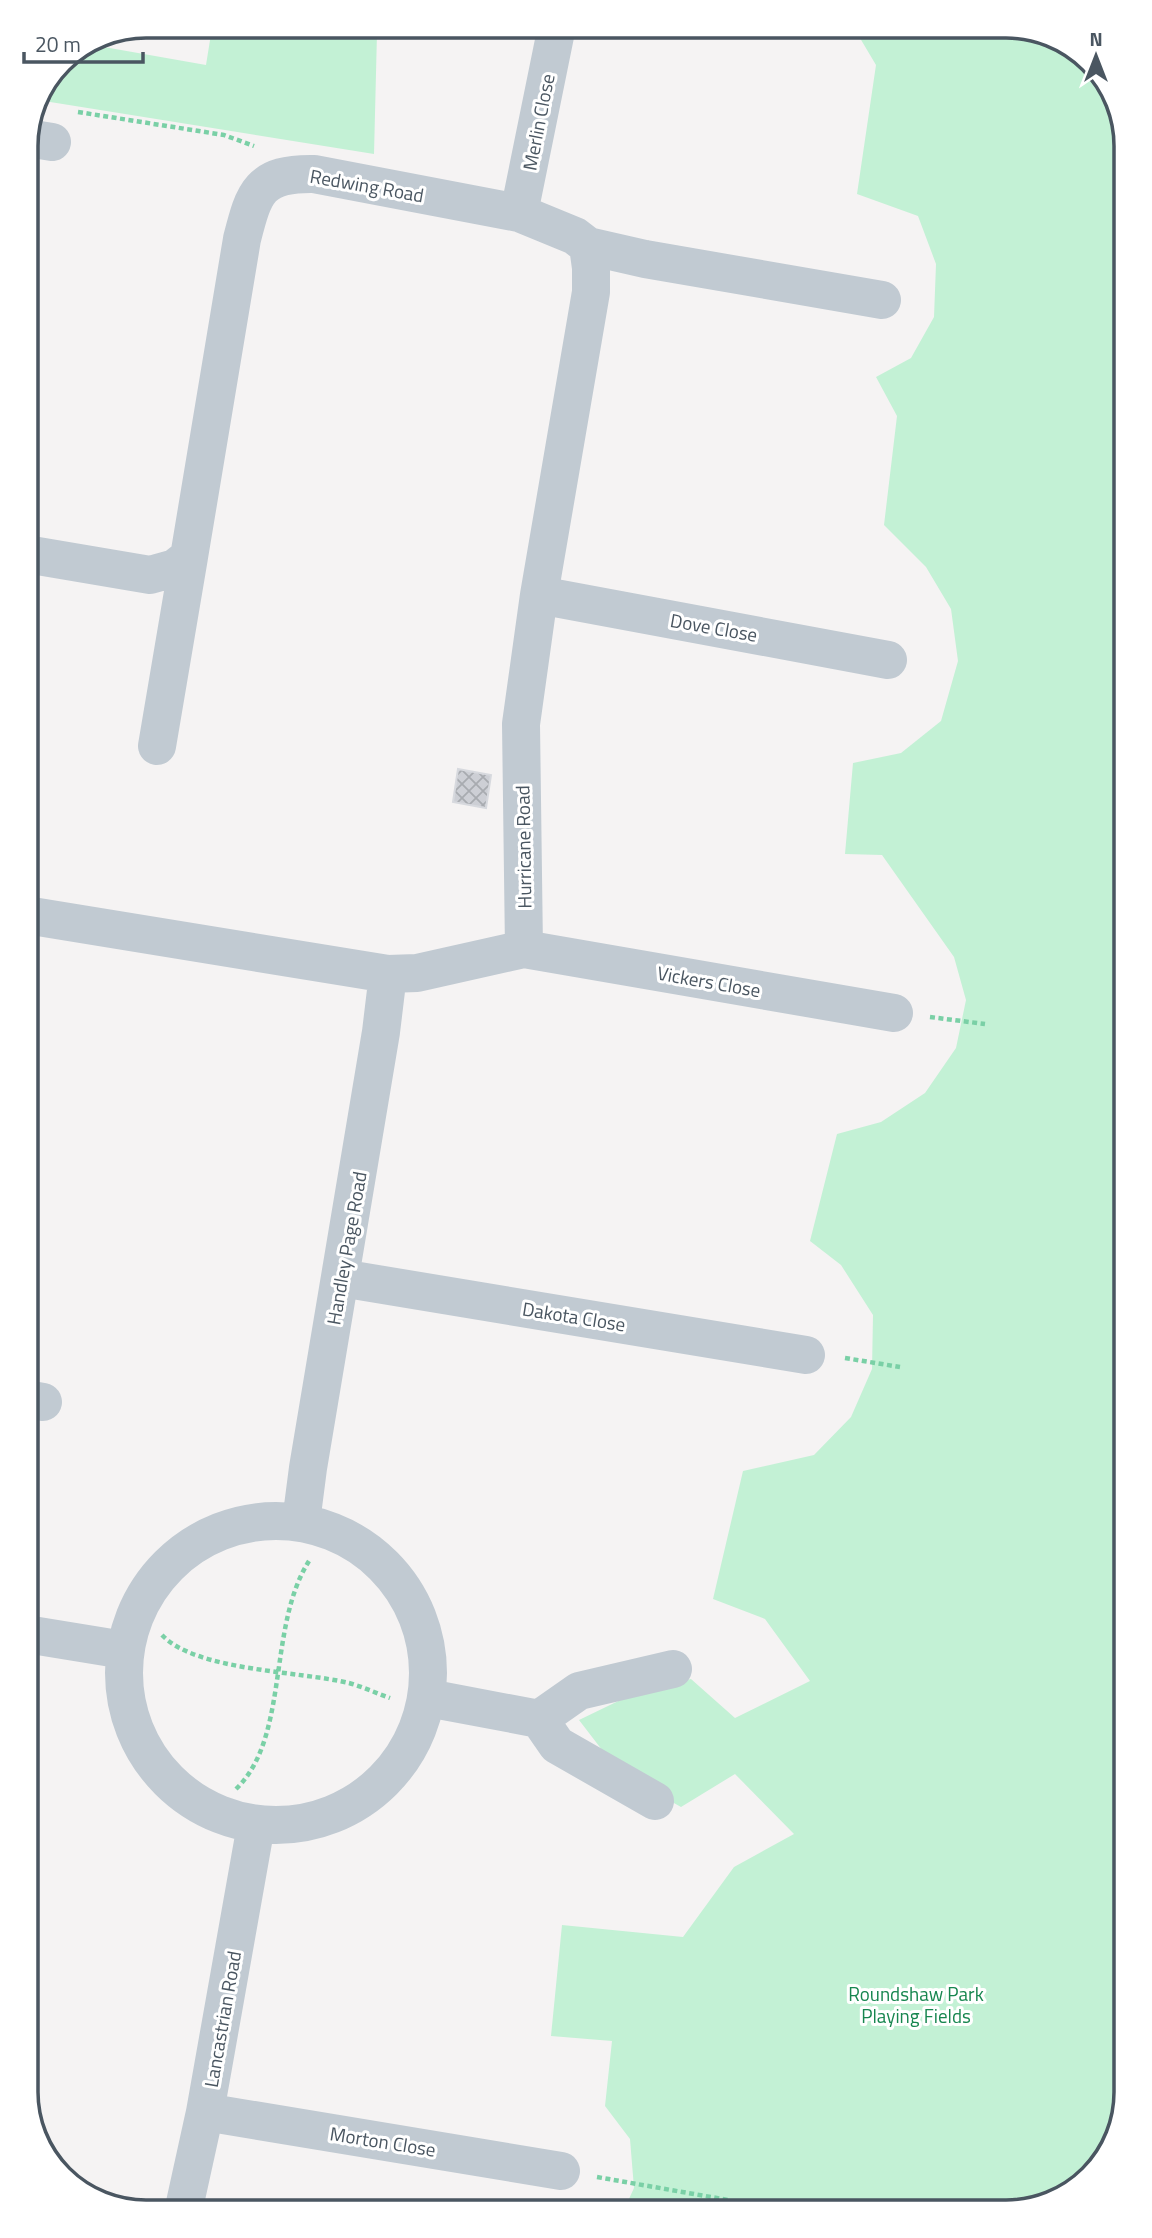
<svg xmlns="http://www.w3.org/2000/svg" width="1152" height="2238" font-family="'Titillium Web',sans-serif">
	<defs>
		<pattern id="building-cross-hatch" width="8" height="8" patternUnits="userSpaceOnUse" patternTransform="scale(1.75)"><rect width="8" height="8" fill="#cdcfd5"/><path d="M0 0l8 8M0 8l8-8" fill="none" stroke="#a8abb0"/></pattern>
	</defs>
	<rect width="100%" height="100%" fill="#f5f3f3"/>
	<path fill="#c3f1d5" d="M 1014,27 L 1073,47 L 1116,100 L 1126,146 L 1126,2092 L 1105,2159 L 1052,2202 L 1006,2212 L 623,2212 L 634,2188 L 630,2139 L 605,2106 L 612,2041 L 551,2036 L 562,1925 L 683,1937 L 734,1867 L 794,1834 L 735,1774 L 681,1807 L 619,1772 L 579,1720 L 639,1691 L 691,1679 L 735,1718 L 810,1681 L 765,1619 L 713,1599 L 743,1471 L 814,1455 L 851,1417 L 872,1369 L 873,1315 L 841,1265 L 810,1241 L 837,1134 L 881,1122 L 925,1093 L 956,1048 L 966,1000 L 954,957 L 882,855 L 845,854 L 853,763 L 901,753 L 941,721 L 958,661 L 951,609 L 926,567 L 884,525 L 897,416 L 876,377 L 911,358 L 934,317 L 936,264 L 918,216 L 857,194 L 876,65 L 854,28 Z
		M 377,33 L 374,154 L 44,101 L 62,61 L 87,44 L 206,65 L 211,34 Z"/>
	<path fill="url(#building-cross-hatch)" stroke="#d7d9de" stroke-width="2" d="M 458,769 L 491,775 L 486,808 L 453,802 Z"/>
	<g fill="none" stroke-linecap="round" stroke-linejoin="round">
		<path stroke="#7ad0a6" stroke-width="4.5" stroke-dasharray="5 3.5" stroke-linecap="butt" d="M 78,112 L 224,135 L 254,146
			M 930,1017 L 985,1024
			M 845,1358 L 900,1367
			M 162,1635 C 196,1671 299,1671 349,1683 C 363,1687 376,1693 390,1698
			M 236,1789 C 290,1737 267,1627 309,1561
			M 597,2177 L 728,2200"/>
		<path stroke="#c1cad2" stroke-width="38" d="M 27,138 L 52,142
			M 519,213 L 556,31
			M 26,554 L 150,575 L 175,568 L 189,557 L 242,239 C 254,192 259,173 314,174 L 519,213 L 575,236 L 588,246 L 645,259 L 882,300
			M 539,595 L 888,660
			M 157,746 L 189,557
			M 26,915 L 388,974 L 417,973 L 524,949 L 521,724 L 539,595 L 591,292 L 591,268 L 588,246
			M 524,949 L 894,1013
			M 341,1278 L 806,1355
			M 26,1399 L 43,1402
			M124 1673a152 152 0 1 1 304 0a152 152 0 1 1-304 0Z
			M 301,1522 L 308,1468 L 381,1032 L 388,974
			M 26,1634 L 124,1650
			M 428,1698 L 539,1719 L 579,1691 L 673,1669
			M 539,1719 L 557,1745 L 655,1801
			M 205,2112 L 561,2171
			M 183,2212 L 205,2112 L 256,1825"/>
	</g>
	<g text-anchor="middle" dominant-baseline="central" stroke-width="6" stroke-linejoin="round" paint-order="stroke">
		<g font-size="19" fill="#4a5661" stroke="#fff">
			<text transform="translate(538 122) rotate(-79)">Merlin Close</text>
			<text transform="translate(367 185) rotate(10)">Redwing Road</text>
			<text transform="translate(714 627) rotate(10)">Dove Close</text>
			<text transform="translate(523 847) rotate(-91)">Hurricane Road</text>
			<text transform="translate(709 981) rotate(10)">Vickers Close</text>
			<text transform="translate(346 1248) rotate(-80)">Handley Page Road</text>
			<text transform="translate(574 1316) rotate(9)">Dakota Close</text>
			<text transform="translate(222 2019) rotate(-80)">Lancastrian Road</text>
			<text transform="translate(383 2141) rotate(9)">Morton Close</text>
		</g>
		<g font-size="19" fill="#17864f" stroke="#fff">
			<text x="916" y="1993">Roundshaw Park<tspan x="916" dy="22">Playing Fields</tspan></text>
		</g>
	</g>
	<path d="M0 0H1152V2238H0ZM146 38H1006A108 108 0 0 1 1114 146V2092A108 108 0 0 1 1006 2200H146A108 108 0 0 1 38 2092V146A108 108 0 0 1 146 38Z" fill="#fff" fill-rule="evenodd"/>
	<path fill="none" stroke="#4a5661" stroke-width="3.5" d="M146 38H1006A108 108 0 0 1 1114 146V2092A108 108 0 0 1 1006 2200H146A108 108 0 0 1 38 2092V146A108 108 0 0 1 146 38Z"/>
	<g transform="translate(1096 56)" stroke="#ffffff" stroke-width="5" paint-order="stroke">
	<path d="M0-5L12 26L0 18L-12 26Z" fill="#4a5661"/>
	<text y="-10" font-size="19" font-weight="bold" text-anchor="middle" fill="#4a5661">N</text>
	</g>
	<path d="M24 52v10h119v-10" fill="none" stroke="#4a5661" stroke-width="3.5"/>
	<text x="35" y="52" font-size="21" fill="#4a5661" stroke="#ffffff" stroke-width="5" paint-order="stroke">20 m</text>
</svg>
